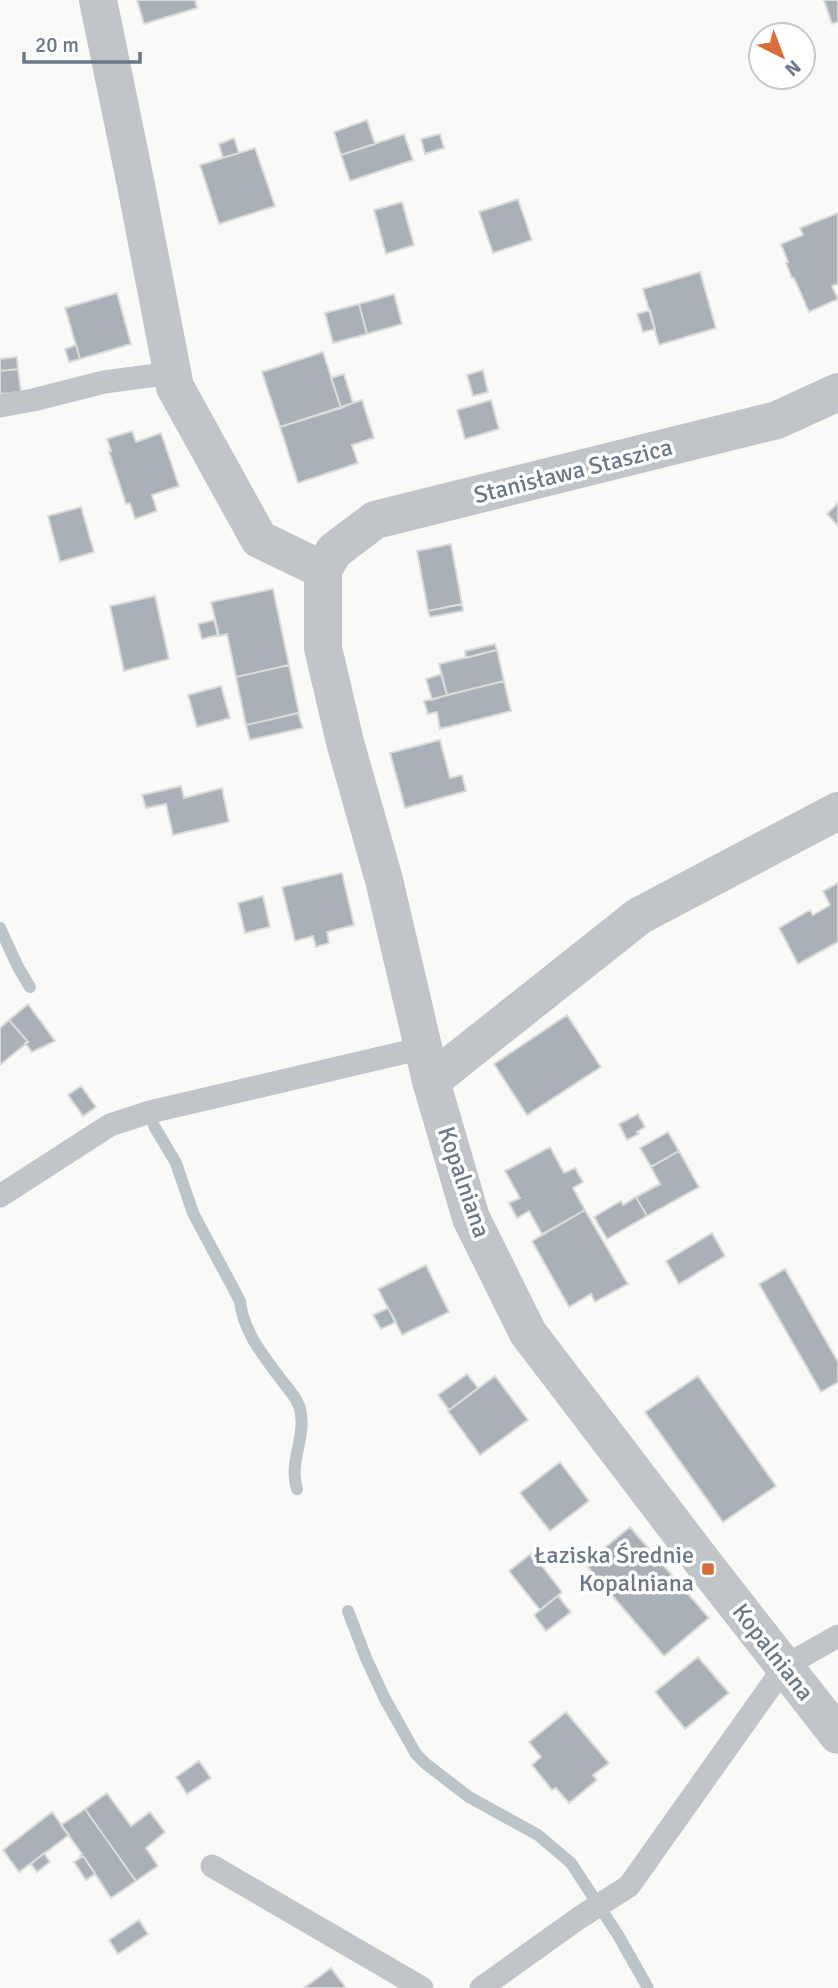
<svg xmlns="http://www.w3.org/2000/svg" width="838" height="1988" font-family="Signika,sans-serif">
	<rect width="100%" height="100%" fill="#f9faf8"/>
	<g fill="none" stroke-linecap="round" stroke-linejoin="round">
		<path stroke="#bbc4c9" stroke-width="12" d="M 0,928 L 18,967 L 30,987
			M 154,1126 L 176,1163 L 193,1213 L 240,1301 C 243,1332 265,1358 283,1382 C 289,1390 298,1399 300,1409 C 307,1437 288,1463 297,1489
			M 348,1611 L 366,1658 L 385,1699 L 416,1754 L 426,1764 L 469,1797 L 538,1835 L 571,1863 L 618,1935 L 648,1988"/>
	</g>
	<path fill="#a9b0b7" stroke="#dbdcda" stroke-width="2" d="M 137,0 L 195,0 L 197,8 L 144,24 Z
		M 824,0 L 838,0 L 838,22 L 832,24 Z
		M 367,120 L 375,144 L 341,155 L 334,132 Z
		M 404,134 L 413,160 L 350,181 L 341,155 Z
		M 440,134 L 444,148 L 425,154 L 421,139 Z
		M 234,138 L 239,153 L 223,158 L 219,144 Z
		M 255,148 L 275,206 L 219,224 L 200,165 Z
		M 518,199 L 532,240 L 493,253 L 479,212 Z
		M 402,202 L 414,245 L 386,254 L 374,210 Z
		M 838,213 L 838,284 L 832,286 L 838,299 L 809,312 L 794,278 L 792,278 L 786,263 L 788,262 L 781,244 L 803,235 L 800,228 Z
		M 700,272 L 716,328 L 659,345 L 643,289 Z
		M 117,293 L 131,344 L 80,359 L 65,308 Z
		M 394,294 L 402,324 L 367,334 L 359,304 Z
		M 359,304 L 367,334 L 333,343 L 325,313 Z
		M 650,310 L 655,329 L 643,332 L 637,314 Z
		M 76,345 L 80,359 L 69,362 L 65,349 Z
		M 323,352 L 341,408 L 280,427 L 262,372 Z
		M 17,357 L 18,369 L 0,371 L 0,359 Z
		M 18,369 L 21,392 L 0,394 L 0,371 Z
		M 483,370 L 488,392 L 473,396 L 467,375 Z
		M 344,374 L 353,403 L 341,408 L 331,378 Z
		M 362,400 L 374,438 L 352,445 L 358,463 L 298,483 L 280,427 Z
		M 491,400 L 499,429 L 465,439 L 457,410 Z
		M 132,431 L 136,442 L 161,433 L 179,486 L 152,495 L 157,511 L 135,519 L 130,503 L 126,504 L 109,452 L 111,451 L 107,439 Z
		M 838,503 L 838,526 L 827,514 Z
		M 81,507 L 94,552 L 60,562 L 48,516 Z
		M 451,544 L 462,604 L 428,611 L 417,551 Z
		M 273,589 L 289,665 L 236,677 L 227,634 L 219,636 L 211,602 Z
		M 155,596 L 169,659 L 124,671 L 110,606 Z
		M 462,604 L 463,611 L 430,617 L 428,611 Z
		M 214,620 L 218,635 L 202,639 L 198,624 Z
		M 495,644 L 497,650 L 466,658 L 465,651 Z
		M 497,650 L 504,681 L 447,695 L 439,664 Z
		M 289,665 L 299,713 L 246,725 L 236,677 Z
		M 441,674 L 447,695 L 432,700 L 426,679 Z
		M 504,681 L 511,711 L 440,729 L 437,712 L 428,714 L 424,701 Z
		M 221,686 L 230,718 L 197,727 L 188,695 Z
		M 298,713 L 303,728 L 250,740 L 246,725 Z
		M 440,740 L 450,778 L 462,775 L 466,791 L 405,808 L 390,753 Z
		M 181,786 L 184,798 L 222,788 L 229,822 L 173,835 L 166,804 L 146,808 L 142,795 Z
		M 342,873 L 354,925 L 327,932 L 329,943 L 316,947 L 313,936 L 295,941 L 282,887 Z
		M 838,883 L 838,942 L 798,964 L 779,928 L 810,910 L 813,915 L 830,905 L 823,891 Z
		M 263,896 L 270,927 L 245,933 L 238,903 Z
		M 28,1004 L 55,1041 L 32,1052 L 25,1043 L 28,1042 L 9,1020 Z
		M 567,1015 L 601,1067 L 527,1115 L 494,1064 Z
		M 9,1020 L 28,1042 L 0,1065 L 0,1028 Z
		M 81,1086 L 96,1107 L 83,1116 L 68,1095 Z
		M 638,1114 L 645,1127 L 637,1132 L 639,1134 L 627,1140 L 619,1124 Z
		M 668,1132 L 679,1151 L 651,1167 L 640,1148 Z
		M 550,1147 L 564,1173 L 575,1168 L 583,1182 L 573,1188 L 585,1210 L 542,1234 L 529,1211 L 517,1218 L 509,1203 L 520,1198 L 505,1171 Z
		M 679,1151 L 699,1187 L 647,1216 L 636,1197 L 660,1184 L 651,1167 Z
		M 636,1197 L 647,1216 L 607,1239 L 594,1217 L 621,1201 L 623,1205 Z
		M 585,1210 L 628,1284 L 595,1302 L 591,1294 L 569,1307 L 532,1241 Z
		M 712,1233 L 725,1256 L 679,1284 L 666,1261 Z
		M 426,1265 L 449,1312 L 402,1335 L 378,1289 Z
		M 785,1269 L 838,1362 L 838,1382 L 821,1392 L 759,1284 Z
		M 388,1308 L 396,1322 L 381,1329 L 373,1315 Z
		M 467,1374 L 478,1388 L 449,1410 L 438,1395 Z
		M 495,1376 L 528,1420 L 480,1455 L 448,1411 Z
		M 698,1376 L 776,1486 L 723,1522 L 645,1412 Z
		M 560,1462 L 589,1501 L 550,1531 L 520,1493 Z
		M 630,1527 L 709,1618 L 664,1656 L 585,1564 Z
		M 532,1553 L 562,1592 L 540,1610 L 509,1571 Z
		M 558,1596 L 571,1612 L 546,1631 L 534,1615 Z
		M 698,1657 L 729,1693 L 685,1729 L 655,1692 Z
		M 566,1712 L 609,1763 L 593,1775 L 597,1780 L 569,1803 L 556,1788 L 552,1790 L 532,1765 L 541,1757 L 529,1742 Z
		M 199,1761 L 211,1778 L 187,1794 L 176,1777 Z
		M 107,1793 L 131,1826 L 150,1812 L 165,1832 L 146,1848 L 158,1866 L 136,1881 L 85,1809 Z
		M 85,1809 L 136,1881 L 111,1898 L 84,1857 L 80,1856 L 82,1854 L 61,1825 Z
		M 52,1812 L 69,1835 L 19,1872 L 3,1850 Z
		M 44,1853 L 50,1862 L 37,1872 L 31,1864 Z
		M 82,1857 L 84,1857 L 95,1874 L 86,1880 L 74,1862 Z
		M 139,1920 L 148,1934 L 118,1954 L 109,1940 Z
		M 331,1968 L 346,1988 L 304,1988 Z"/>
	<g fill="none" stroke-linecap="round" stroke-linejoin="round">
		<path stroke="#c1c5c9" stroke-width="23" d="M 0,406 L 33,400 L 104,382 L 172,373
			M 0,1196 L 110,1125 L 150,1112 L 423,1048
			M 212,1866 L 422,1988
			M 481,1988 L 579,1918 L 629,1886 L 785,1666 L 838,1636"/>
		<path stroke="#c1c5c9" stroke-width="38" d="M 98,0 L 136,185 L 175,387 L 259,539 L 323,570
			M 323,570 L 323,648 L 345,742 L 384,880 L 431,1081 L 471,1218 L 528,1333 L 708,1569 L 838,1735
			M 323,570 L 334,551 L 375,520 L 777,420 L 838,392
			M 431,1081 L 639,916 L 838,811"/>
	</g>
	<rect fill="#d96d39" stroke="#fff" stroke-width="2.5" x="701" y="1562" width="14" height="14" rx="3.5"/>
	<g text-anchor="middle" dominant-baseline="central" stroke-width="7" stroke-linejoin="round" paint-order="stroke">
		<g font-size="24" fill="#6b7887" stroke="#fff">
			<text transform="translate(573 471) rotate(-14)">Stanisława Staszica</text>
			<text transform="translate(464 1182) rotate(71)">Kopalniana</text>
			<text transform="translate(773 1652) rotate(52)">Kopalniana</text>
		</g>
		<g font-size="24" fill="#6b7887" stroke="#fff" text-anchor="end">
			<text x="694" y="1555">Łaziska Średnie<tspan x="694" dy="28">Kopalniana</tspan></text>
		</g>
	</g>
	<g transform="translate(782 56) rotate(138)"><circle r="33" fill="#ffffff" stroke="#c4c9cf" stroke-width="2"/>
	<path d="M0-5L12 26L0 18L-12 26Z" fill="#d96d39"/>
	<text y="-10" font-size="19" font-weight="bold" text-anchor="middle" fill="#6b7887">N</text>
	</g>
	<path d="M24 52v10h116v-10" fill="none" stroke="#6b7887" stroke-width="3.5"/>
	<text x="35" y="52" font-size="21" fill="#6b7887" stroke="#ffffff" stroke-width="5" paint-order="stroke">20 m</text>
</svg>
